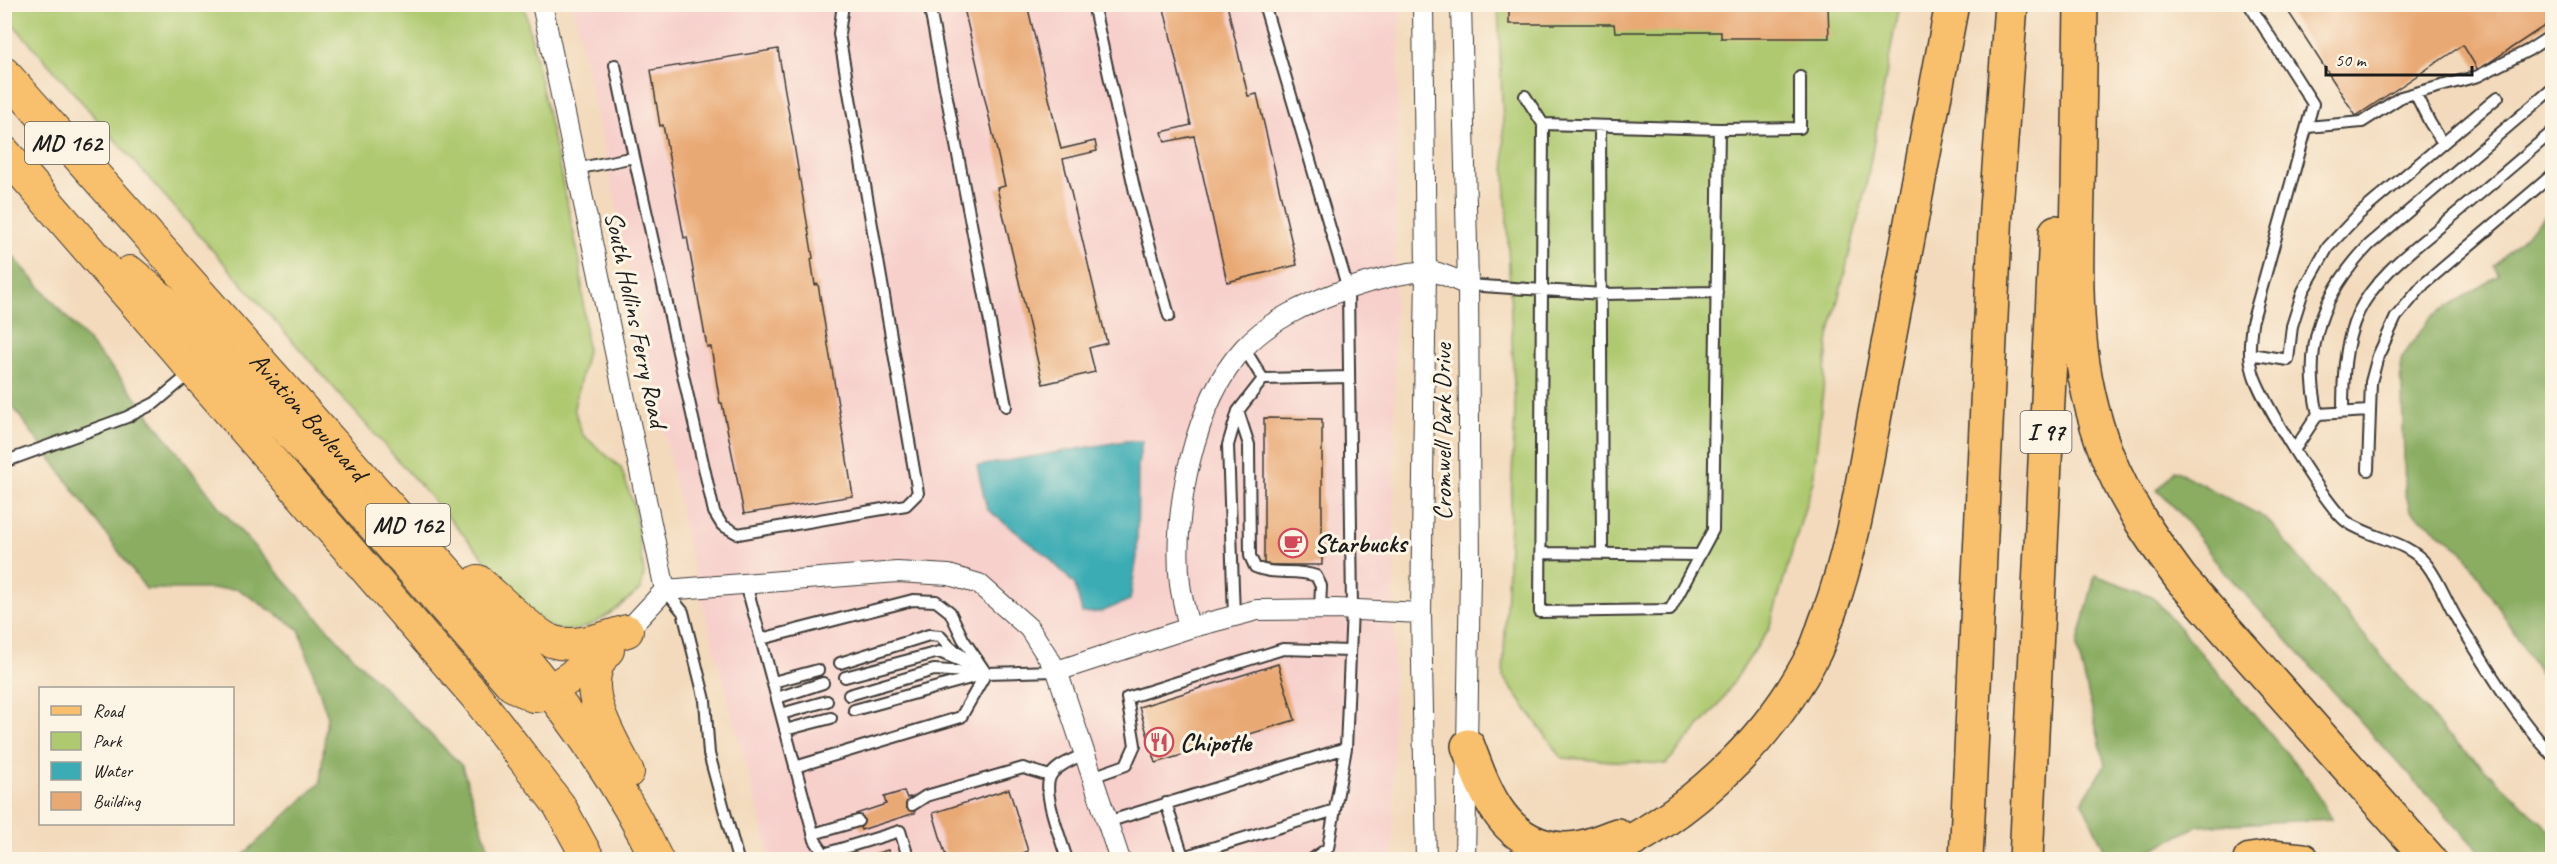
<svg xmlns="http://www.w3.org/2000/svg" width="2557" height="864" font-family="Caveat,sans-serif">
	<rect width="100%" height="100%" fill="#fcf5e5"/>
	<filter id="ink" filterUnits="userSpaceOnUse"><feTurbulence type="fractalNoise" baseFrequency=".0167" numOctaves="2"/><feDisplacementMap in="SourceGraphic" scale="12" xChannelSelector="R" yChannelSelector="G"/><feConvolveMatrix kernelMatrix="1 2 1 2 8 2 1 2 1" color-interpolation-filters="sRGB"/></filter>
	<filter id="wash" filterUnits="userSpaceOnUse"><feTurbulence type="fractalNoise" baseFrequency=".008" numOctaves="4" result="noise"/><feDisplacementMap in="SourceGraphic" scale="24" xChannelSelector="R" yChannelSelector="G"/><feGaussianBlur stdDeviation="1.35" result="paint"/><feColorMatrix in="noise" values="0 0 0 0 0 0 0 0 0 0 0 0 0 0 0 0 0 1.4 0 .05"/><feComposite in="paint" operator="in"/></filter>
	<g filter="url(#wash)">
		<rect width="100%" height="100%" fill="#f3dabc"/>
		<path fill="#f7d0cc" d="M 573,5 L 1400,5 L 1395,238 L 1393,859 L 771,859 L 692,564 Z"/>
		<path fill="#aec970" stroke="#657246" stroke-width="1.5" d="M 4,5 L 524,5 L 580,262 L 587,351 L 574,408 L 582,434 L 621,468 L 634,506 L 644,573 L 641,589 C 618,607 587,638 556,629 C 549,627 542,621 536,617 L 5,15 Z
			M 1498,5 L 1899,5 L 1865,191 L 1829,336 L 1813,481 L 1769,629 L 1717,707 L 1666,764 L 1562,758 L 1503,677 L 1515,411 Z"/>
		<path fill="#8aad62" stroke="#53643f" stroke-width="1.5" d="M 2552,209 L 2552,693 L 2463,551 L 2410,510 L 2405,491 L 2401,359 L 2431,317 L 2499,275 L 2494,266 Z
			M 4,246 L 124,382 L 219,507 L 354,658 L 462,766 L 492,859 L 239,859 L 320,783 L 327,715 L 299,629 L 238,589 L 146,589 L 13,407 L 5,386 Z
			M 2175,470 L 2267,519 L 2444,731 L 2552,832 L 2552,859 L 2486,859 L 2222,569 L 2179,512 L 2157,490 Z
			M 2095,575 L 2152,596 L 2307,777 L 2331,819 L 2198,826 L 2134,859 L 2109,859 L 2082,802 L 2105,765 L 2077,647 Z"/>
		<path fill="#3bacb4" stroke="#2c6468" stroke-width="1.5" d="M 1125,441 L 1142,441 L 1138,465 L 1137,557 L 1130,600 L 1101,612 L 1082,613 L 1075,585 L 1048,557 L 987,509 L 977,466 Z"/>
		<g id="blocks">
			<path fill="#e9a975" d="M 963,4 L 1027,4 L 1061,149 L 1095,141 L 1097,151 L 1063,159 L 1107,343 L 1089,348 L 1095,372 L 1043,384 L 997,188 L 1005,186 Z
				M 1163,4 L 1227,4 L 1248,96 L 1257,94 L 1297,265 L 1227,282 L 1194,136 L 1165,142 L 1162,132 L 1191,125 Z
				M 1509,4 L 1828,4 L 1829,38 L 1721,38 L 1721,32 L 1615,32 L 1614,24 L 1509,24 Z
				M 2287,4 L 2552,4 L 2552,21 L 2478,70 L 2463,45 L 2356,116 L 2286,8 L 2288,7 Z
				M 778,49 L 813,258 L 811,259 L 815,285 L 818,284 L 853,496 L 744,514 L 722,403 L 720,403 L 711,347 L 707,347 L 687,237 L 684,238 L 663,125 L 660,126 L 651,70 Z
				M 1264,418 L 1322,419 L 1322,565 L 1264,565 Z
				M 1278,664 L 1295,720 L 1156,763 L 1139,707 Z
				M 1009,789 L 1028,851 L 1007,860 L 947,860 L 933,813 Z
				M 904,791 L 907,798 L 910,797 L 915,813 L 861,830 L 856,814 L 886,804 L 884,797 Z
				M 888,850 L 891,860 L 865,860 L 864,857 Z"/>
		</g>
	</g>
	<g filter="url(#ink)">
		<use href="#blocks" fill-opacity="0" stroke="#3c3834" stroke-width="1.5"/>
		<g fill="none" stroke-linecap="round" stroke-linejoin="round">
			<g stroke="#3c3834" stroke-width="14">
				<path id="lane" d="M 929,4 L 1006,406
					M 1093,4 L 1135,192 L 1169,316
					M 1264,4 L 1348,289 L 1352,609 L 1346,748 L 1328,848 L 1311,860
					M 2249,4 L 2313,104 L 2252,323 C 2250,340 2248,355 2253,372 C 2259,397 2327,508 2347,522 C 2372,539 2407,540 2427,565 C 2440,582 2447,603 2458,621 C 2487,668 2515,715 2552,755
					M 2415,93 L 2430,123 L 2443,143
					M 1525,96 L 1543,124 L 1719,129 L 1713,530 L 1670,610 L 1540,612 L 1543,124
					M 1600,126 L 1602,554
					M 2307,127 L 2362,122 L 2401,97 L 2478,76 L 2529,50 L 2552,35
					M 1719,129 L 1800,128 L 1800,77
					M 634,157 L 714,512 L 722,525 L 738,534 L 906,505 L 918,493 L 839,34 L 843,4
					M 576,169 L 634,157 L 615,65
					M 1468,285 L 1602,294 L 1717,292
					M 1244,348 L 1263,379
					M 2250,354 L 2288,360 L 2292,326 L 2303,291 L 2328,247 L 2358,215 L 2498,97
					M 1238,411 L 1249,445 L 1250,556 L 1255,567 C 1274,576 1296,568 1316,576 L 1321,586 L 1320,609
					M 2343,412 C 2343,378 2344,344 2358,313 C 2377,274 2415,248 2447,221 C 2482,192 2517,162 2552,132
					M 2318,414 C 2302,347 2322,294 2369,245 L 2552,89
					M 2295,449 L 2318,414 L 2369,411
					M 4,462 L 127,417 L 155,403 L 192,372
					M 2368,470 L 2371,382 L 2378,356 L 2396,317 L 2424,284 L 2552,175
					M 1541,553 L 1700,555
					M 746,584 L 815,840 L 828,860
					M 665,590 L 683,612 L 705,700 L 709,754 L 738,860
					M 1234,616 L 1228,445 L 1238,411 L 1263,379 L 1349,377
					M 761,639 L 913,600 L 936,601 L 950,612 L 963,639 L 986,673
					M 840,663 L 929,635 L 940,636 L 950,647 L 979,668
					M 845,677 L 939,652 L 965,663
					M 773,682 L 818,670
					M 849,695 L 934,670 L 986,673 L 1057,671
					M 777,698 L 823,683
					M 854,710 L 978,676
					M 781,714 L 827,701
					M 785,730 L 831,718
					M 795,767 L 961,717 L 986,673
					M 1092,777 L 1126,765 L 1135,745 L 1127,698 L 1283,649 L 1350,651
					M 1166,803 L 1184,860
					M 912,805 L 926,796 L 1023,768 L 1050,776
					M 1107,822 L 1346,748
					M 813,834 L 858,821
					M 824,854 L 900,831 L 909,860
					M 1183,857 L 1335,810
					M 1067,860 C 1062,841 1042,794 1050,777 C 1055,766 1074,759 1084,754"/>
			</g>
			<g stroke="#3c3834" stroke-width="22">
				<path id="street" d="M 542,4 L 665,590 L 627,631
					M 1423,4 L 1426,272 L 1421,613 L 1426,860
					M 1461,4 L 1468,285 L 1470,573 L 1465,860
					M 665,590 L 897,572 L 949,575 L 979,584 L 1029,628 L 1057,671 L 1120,860
					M 1189,628 C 1186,614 1182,599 1180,584 C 1172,512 1194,402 1244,348 C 1270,320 1306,304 1341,291 C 1361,284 1414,268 1434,272 C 1445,274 1457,281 1468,285
					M 1057,671 L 1189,628 L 1257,610 L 1336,609 L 1421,613"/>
			</g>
			<g stroke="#3c3834" stroke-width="34">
				<g id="primary">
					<path id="s1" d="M 4,73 L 522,656 C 574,720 621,785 657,860"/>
					<path d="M 4,152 L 475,695 L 559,805 L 589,860"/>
					<path d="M 130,272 L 176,311 L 323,468 L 512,685 L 533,696 L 543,695 L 601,657"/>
					<path d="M 478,581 C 495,595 534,636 554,642 C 577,649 605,637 627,631"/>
					<path d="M 608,650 C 573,684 612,738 628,772"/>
				</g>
			</g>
			<g stroke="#3c3834" stroke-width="36">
				<path id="highway" d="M 2081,4 C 2080,67 2079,129 2078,191 C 2076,286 2072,364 2107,455 C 2125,501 2153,541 2182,580 L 2430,860
					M 1468,746 C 1485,792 1504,846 1563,849 C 1581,850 1600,841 1617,835
					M 1594,860 C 1685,819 1769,743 1814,653 C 1820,641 1823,628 1828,616 C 1854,546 1864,471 1878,398 C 1903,267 1928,136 1952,4
					M 1966,860 L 1996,209 L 2011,4
					M 2026,860 L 2056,232
					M 2250,860 L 2272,857 L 2303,860"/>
			</g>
			<use href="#lane" stroke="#fff" stroke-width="10"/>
			<use href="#street" stroke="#fff" stroke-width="20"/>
			<use href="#primary" stroke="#f8bf6c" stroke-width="32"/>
			<use href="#highway" stroke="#f8bf6c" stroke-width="33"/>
		</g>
	</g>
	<defs>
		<g id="cafe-ring" transform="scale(1.5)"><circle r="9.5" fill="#fcf5e5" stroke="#d1495b" stroke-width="1.5"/><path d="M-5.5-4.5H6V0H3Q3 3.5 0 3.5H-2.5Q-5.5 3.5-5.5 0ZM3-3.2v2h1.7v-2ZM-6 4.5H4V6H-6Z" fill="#d1495b"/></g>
		<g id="restaurant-ring" transform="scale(1.5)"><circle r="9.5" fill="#fcf5e5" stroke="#d1495b" stroke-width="1.5"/><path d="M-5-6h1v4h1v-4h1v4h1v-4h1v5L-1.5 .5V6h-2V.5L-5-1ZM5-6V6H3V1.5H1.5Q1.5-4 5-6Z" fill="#d1495b"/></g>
	</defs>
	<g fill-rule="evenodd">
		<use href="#cafe-ring" x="1293" y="543"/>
		<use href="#restaurant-ring" x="1159" y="742"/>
	</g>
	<g text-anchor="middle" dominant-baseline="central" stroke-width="6" stroke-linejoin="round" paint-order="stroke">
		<g fill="#fcf5e5" stroke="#5f5d58" stroke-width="1.5">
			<rect x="25" y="122" width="84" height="42" rx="4.5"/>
			<rect x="2020.5" y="411" width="51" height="42" rx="4.5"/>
			<rect x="366" y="504" width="84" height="42" rx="4.5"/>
		</g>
		<g font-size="24" font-weight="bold" fill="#1c1c1c">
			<text x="67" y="143">MD 162</text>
			<text x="2046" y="432">I 97</text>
			<text x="408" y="525">MD 162</text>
		</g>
		<g font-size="26" fill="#1c1c1c" stroke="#fcf5e5">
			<text transform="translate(636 319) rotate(78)">South Hollins Ferry Road</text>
			<text stroke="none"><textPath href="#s1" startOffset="459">Aviation Boulevard</textPath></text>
			<text transform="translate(1442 432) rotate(-90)">Cromwell Park Drive</text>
		</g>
		<g font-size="26" font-weight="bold" fill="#1c1c1c" stroke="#fcf5e5" text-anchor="start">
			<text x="1314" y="543">Starbucks</text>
			<text x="1180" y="742">Chipotle</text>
		</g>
	</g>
	<rect width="2557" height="864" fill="none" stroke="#fcf5e5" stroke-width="24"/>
	<rect x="39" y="687" width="195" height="138" fill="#fcf5e5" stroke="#a29e95" stroke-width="1.5"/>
	<rect x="51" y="706" width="30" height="9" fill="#f8bf6c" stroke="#a29e95" stroke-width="1.5"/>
	<text x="93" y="717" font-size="18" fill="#1c1c1c">Road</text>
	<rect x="51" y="732" width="30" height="18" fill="#aec970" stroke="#a29e95" stroke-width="1.5"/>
	<text x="93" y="747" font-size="18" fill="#1c1c1c">Park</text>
	<rect x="51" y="762" width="30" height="18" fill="#3bacb4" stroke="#a29e95" stroke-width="1.5"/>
	<text x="93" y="777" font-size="18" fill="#1c1c1c">Water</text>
	<rect x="51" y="792" width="30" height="18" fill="#e9a975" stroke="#a29e95" stroke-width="1.5"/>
	<text x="93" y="807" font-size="18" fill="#1c1c1c">Building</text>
	<path d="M2326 66v9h146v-9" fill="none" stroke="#1c1c1c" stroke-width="3"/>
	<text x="2335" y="66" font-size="18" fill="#1c1c1c" stroke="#fcf5e5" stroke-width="4.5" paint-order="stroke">50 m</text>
</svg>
